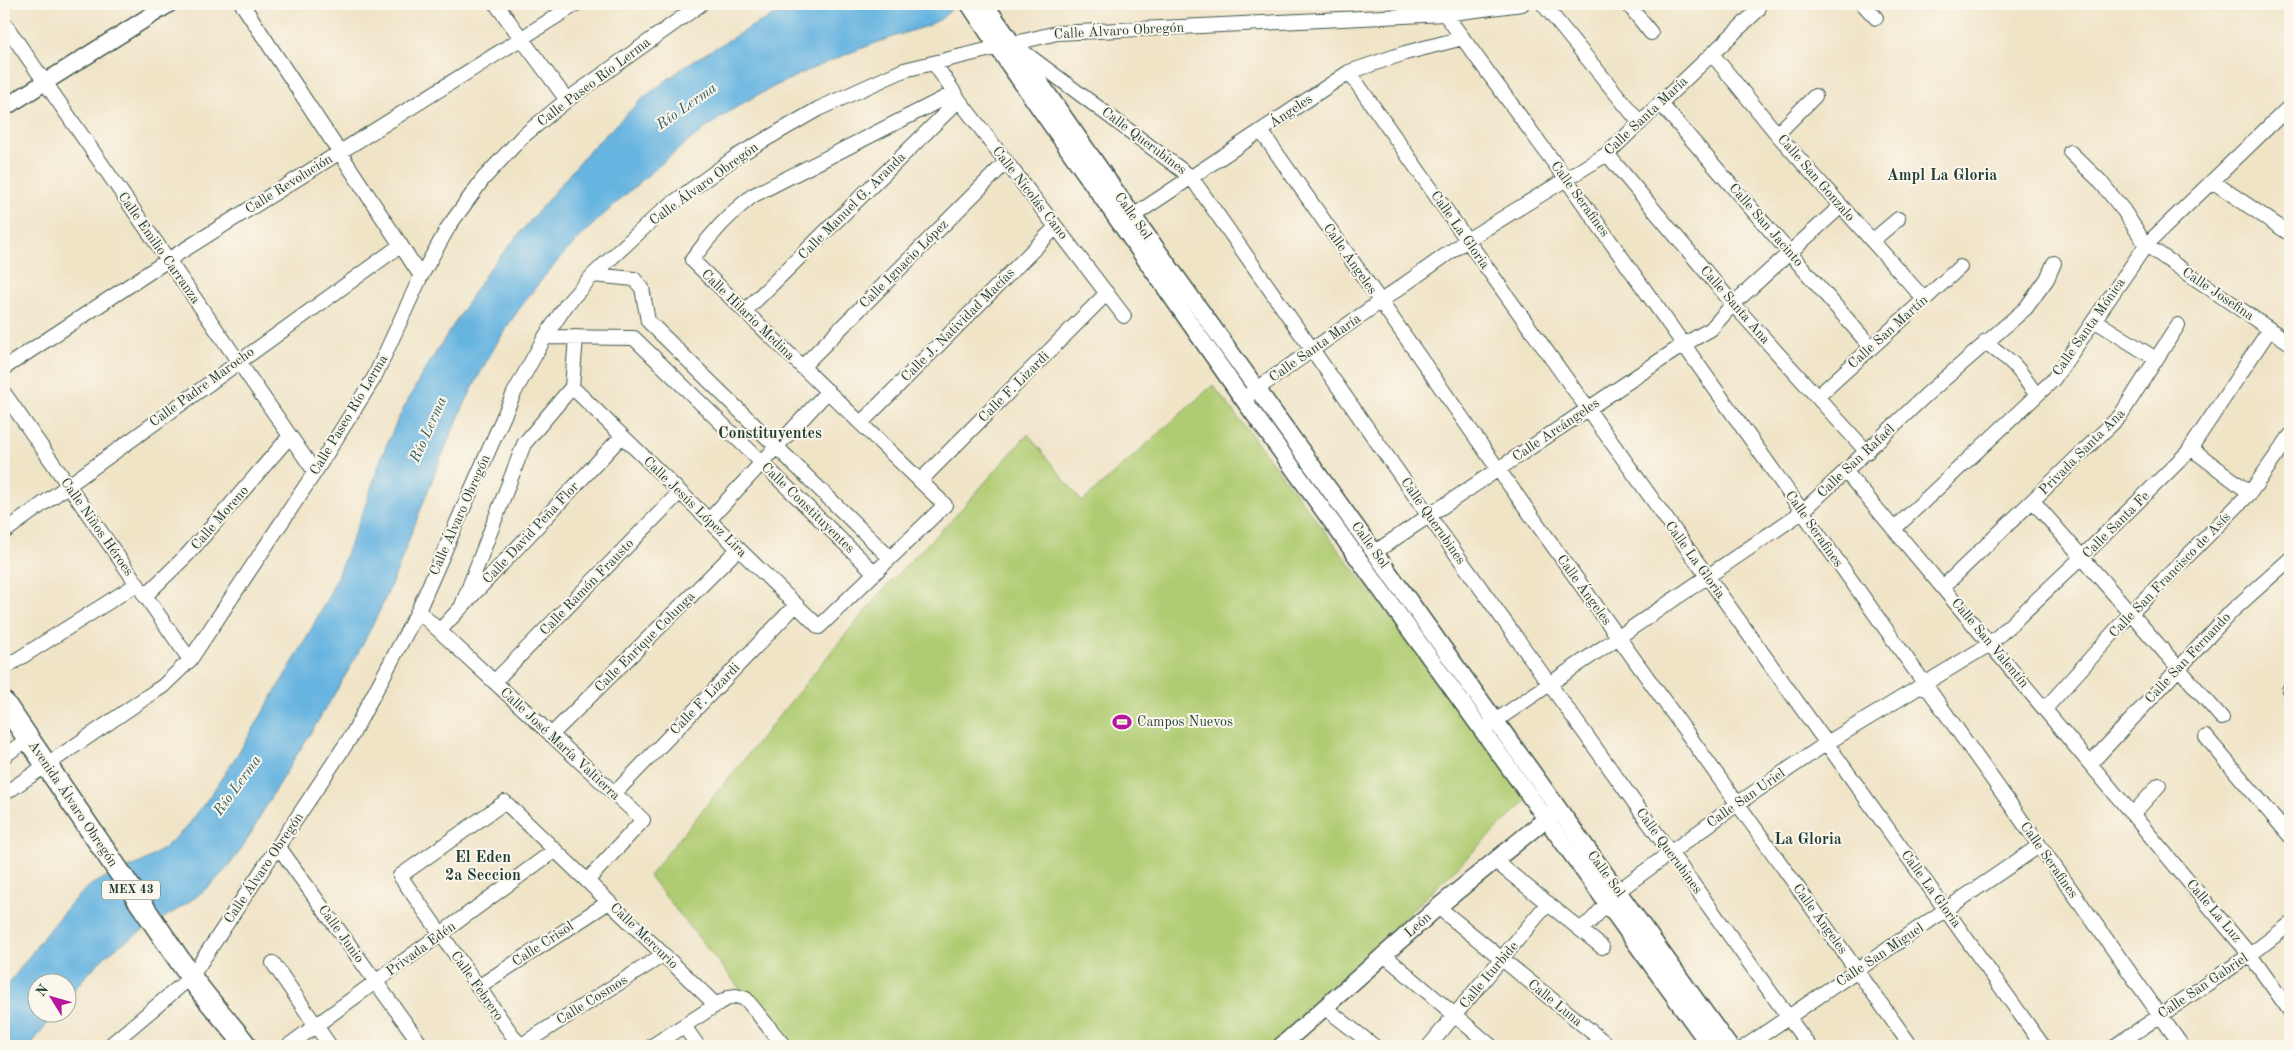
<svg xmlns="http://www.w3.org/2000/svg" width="2294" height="1050" font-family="'Old Standard TT',serif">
	<rect width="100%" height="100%" fill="#fbf7ec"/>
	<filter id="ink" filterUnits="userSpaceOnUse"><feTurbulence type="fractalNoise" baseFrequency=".02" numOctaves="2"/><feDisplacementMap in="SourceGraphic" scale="10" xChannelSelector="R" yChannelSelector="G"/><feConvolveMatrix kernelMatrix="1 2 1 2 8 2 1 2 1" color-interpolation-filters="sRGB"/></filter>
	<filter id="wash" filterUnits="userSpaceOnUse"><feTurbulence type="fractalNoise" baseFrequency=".0096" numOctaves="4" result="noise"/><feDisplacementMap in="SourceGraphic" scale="20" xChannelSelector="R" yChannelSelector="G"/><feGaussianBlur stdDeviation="1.12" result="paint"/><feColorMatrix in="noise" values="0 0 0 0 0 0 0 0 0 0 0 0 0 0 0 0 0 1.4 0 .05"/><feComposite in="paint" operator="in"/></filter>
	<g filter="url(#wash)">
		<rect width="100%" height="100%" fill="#f0e4c7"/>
		<path fill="#b0cc72" stroke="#688453" d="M 1213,385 L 1529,798 L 1271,1046 L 786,1046 L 649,876 L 836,646 L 891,581 L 956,515 L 1028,434 L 1082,502 Z"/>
		<path fill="#66b4e0" stroke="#42788a" d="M 799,4 L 957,4 L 941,19 L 927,26 C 867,44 807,69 752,98 C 711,121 674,152 639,183 C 587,228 545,269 507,327 C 458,403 429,490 396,573 C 367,646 323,713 281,780 C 266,804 254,831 237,855 C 201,906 155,918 109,953 C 94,966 80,982 68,997 L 68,982 L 38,982 L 38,1012 L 55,1013 L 30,1046 L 4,1046 L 4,990 L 51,927 L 74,900 L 92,884 L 114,873 L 141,863 L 164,848 L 187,827 L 212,793 L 246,741 L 304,643 L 332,589 L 363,512 L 383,453 L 397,421 L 421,376 L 487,272 L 588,152 L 642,99 L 688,64 L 754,25 Z"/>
	</g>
	<g filter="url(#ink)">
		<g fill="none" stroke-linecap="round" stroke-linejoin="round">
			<g stroke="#3e564a" stroke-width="16">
				<path id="minor" d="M 242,4 L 421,276
					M 496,4 L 567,100
					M 1543,4 L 1640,123
					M 1628,4 L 1651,33
					M 1863,4 L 1876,18
					M 1445,14 L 1566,179 L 2182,1046
					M 4,23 L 315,472
					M 1017,47 L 1191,177 L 1429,516 L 1809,1046
					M 1712,54 L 1777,134 L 1924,299
					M 934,63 L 959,100 L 1124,316
					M 1349,72 L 1467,240 L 2043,1046
					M 1660,103 L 1871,347
					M 1261,131 L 1498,469 L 1911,1046
					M 1777,134 L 1815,96
					M 2070,152 L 2099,180 L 2124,211 L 2146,245 L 2290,343
					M 1607,154 L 1733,304 L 1867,452
					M 2212,181 L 2290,234
					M 1133,216 L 1349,72 L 1405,53 L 1463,38
					M 1872,241 L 1898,219
					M 593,275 L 634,279 L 642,288 L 648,321 L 890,558
					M 745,311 L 959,100
					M 2094,320 L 2156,359
					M 545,337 L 634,338 L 875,573
					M 1986,341 C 1994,351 2006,356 2014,365 C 2023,374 2028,385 2037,395
					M 802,367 L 1006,162
					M 4,368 L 168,260 L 576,4
					M 572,387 L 819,627 L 945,505 L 692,260 C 710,235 728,215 752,196 L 954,93
					M 4,393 L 190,660
					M 1250,394 L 1467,240 L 1607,154 L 1758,10 L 1754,4
					M 1817,397 L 1960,267
					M 861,423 L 1056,227
					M 2192,449 L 2250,493
					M 1846,472 L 2250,955 L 2290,1011
					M 920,481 L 1107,293
					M 2033,501 L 2222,718
					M 709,520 L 828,391
					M 1894,529 L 2053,380 L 2146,245 L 2290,106
					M 4,532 L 401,245
					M 1375,552 L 1683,345 L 1711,329 L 1733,304 L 1841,206
					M 1943,587 L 2120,416 L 2178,325
					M 145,596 L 188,554 L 290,436
					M 461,608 L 524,444 L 572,387 L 576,337
					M 418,611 L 643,820 L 587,881
					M 440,630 L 622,436
					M 4,668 L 137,584
					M 494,682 L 680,492
					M 2289,690 L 2290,692
					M 2045,709 L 2131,613 L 2250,493 L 2290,436
					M 1488,726 L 1802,512 L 1926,395 L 2026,308 L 2047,279 L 2054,263
					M 551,735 L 738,549
					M 2206,737 L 2290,836
					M 4,756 L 28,739
					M 2091,763 L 2232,611 L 2290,559
					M 4,794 L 148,696 L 163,686 L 190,660 L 315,472 L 374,378 L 421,276 L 449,226 L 483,179 L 522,137 L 567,100 L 701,4
					M 614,794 L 796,605
					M 2133,814 L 2159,785
					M 278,846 L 422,1046
					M 1495,861 L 1602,947
					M 1438,907 L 1609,1046
					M 1581,928 L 1591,921 L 1618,891 L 1737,804 L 1827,743 L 1990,644 L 2082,557 L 2188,452 L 2270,329
					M 1383,954 L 1491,1046
					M 273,963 L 330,1046
					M 478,987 L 609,902
					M 1324,1007 L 1374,1046
					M 684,1026 L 698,1046
					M 109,1046 L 191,977 L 352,735 L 418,611 L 514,393 L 545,337 L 567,304 L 593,275 L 662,211 L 737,156 L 818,109 L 904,70 L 1057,33 L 1445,14 L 1522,4
					M 288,1046 L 555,850
					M 520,1046 L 400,876 L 505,802 L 716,1005
					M 520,1046 L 663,955
					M 652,1046 L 716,1005 L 730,997 L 736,996 L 746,999 L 784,1046
					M 1429,1046 L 1548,903
					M 1746,1046 L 2039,846
					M 2115,1046 L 2250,955 L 2290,924"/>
			</g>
			<g stroke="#3e564a" stroke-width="19">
				<path id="tertiary" d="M 969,4 L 1010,66 L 1243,399 L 1710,1046
					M 985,4 L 1133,216 L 1729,1046
					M 4,108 L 169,4
					M 1281,1046 L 1438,907 L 1553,813"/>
			</g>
			<g stroke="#3e564a" stroke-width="24">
				<path id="primary" d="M 4,703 L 191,977 C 208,1002 229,1022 246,1046"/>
			</g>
			<use href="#minor" stroke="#fff" stroke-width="14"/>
			<use href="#tertiary" stroke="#fff" stroke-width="16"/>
			<use href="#primary" stroke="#fff" stroke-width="21"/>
		</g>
	</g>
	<defs>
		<g id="stadium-bare" transform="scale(1.5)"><path d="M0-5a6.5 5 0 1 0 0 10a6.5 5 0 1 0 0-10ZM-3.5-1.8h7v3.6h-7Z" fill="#b5179e" stroke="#fbf7ec" stroke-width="2.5" paint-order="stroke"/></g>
	</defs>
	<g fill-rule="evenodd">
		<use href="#stadium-bare" x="1122" y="722"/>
	</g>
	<g text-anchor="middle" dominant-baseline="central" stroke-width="4" stroke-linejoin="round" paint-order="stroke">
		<rect fill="#fbf7ec" stroke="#61756b" stroke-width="1" x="102" y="880.5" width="58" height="19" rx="4"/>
		<g font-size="12" font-weight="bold" fill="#1f3d34">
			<text x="131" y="890">MEX 43</text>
		</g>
		<g font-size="14" fill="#1f3d34" stroke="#fbf7ec">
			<text transform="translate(1119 31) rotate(-3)">Calle Álvaro Obregón</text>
			<text transform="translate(594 82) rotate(-37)">Calle Paseo Río Lerma</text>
			<text transform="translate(1291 111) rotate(-34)">Ángeles</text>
			<text transform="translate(1646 116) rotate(-43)">Calle Santa María</text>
			<text transform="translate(1144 141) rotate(37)">Calle Querubines</text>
			<text transform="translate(1816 178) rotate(49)">Calle San Gonzalo</text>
			<text transform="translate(289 184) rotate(-32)">Calle Revolución</text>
			<text transform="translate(704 184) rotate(-36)">Calle Álvaro Obregón</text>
			<text transform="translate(1030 193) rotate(52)">Calle Nicolás Cano</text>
			<text transform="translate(1580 199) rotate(54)">Calle Serafines</text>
			<text transform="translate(852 206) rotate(-45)">Calle Manuel G. Aranda</text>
			<text transform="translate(1133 216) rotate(55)">Calle Sol</text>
			<text transform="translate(1766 225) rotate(49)">Calle San Jacinto</text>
			<text transform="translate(1460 230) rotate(55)">Calle La Gloria</text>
			<text transform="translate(159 248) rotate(55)">Calle Emilio Carranza</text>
			<text transform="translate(1350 259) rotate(55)">Calle Ángeles</text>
			<text transform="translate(904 264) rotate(-45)">Calle Ignacio López</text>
			<text transform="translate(2218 294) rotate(34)">Calle Josefina</text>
			<text transform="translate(1735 305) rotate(49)">Calle Santa Ana</text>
			<text transform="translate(748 315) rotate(44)">Calle Hilario Medina</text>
			<text transform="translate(958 325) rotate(-45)">Calle J. Natividad Macías</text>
			<text transform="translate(2089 327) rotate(-55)">Calle Santa Mónica</text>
			<text transform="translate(1888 332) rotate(-42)">Calle San Martín</text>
			<text transform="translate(1315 348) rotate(-35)">Calle Santa María</text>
			<text transform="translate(202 387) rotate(-36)">Calle Padre Marocho</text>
			<text transform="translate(1014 387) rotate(-45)">Calle F. Lizardi</text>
			<text transform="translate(349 415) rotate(-59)">Calle Paseo Río Lerma</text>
			<text transform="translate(1556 430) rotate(-34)">Calle Arcángeles</text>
			<text transform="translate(2082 452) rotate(-45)">Privada Santa Ana</text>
			<text transform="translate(1856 461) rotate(-43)">Calle San Rafaél</text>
			<text transform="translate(695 507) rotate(44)">Calle Jesús López Lira</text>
			<text transform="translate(808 508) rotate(44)">Calle Constituyentes</text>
			<text transform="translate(460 515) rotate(-66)">Calle Álvaro Obregón</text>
			<text transform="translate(220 518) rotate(-49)">Calle Moreno</text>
			<text transform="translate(1433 521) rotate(55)">Calle Querubines</text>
			<text transform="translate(2116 525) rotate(-45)">Calle Santa Fe</text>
			<text transform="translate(97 527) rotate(55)">Calle Niños Héroes</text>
			<text transform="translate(1814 529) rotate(55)">Calle Serafines</text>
			<text transform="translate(531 533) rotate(-47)">Calle David Peña Flor</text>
			<text transform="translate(1370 545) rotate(54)">Calle Sol</text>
			<text transform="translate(1695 560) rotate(54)">Calle La Gloria</text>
			<text transform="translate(2170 575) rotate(-46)">Calle San Francisco de Asís</text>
			<text transform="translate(587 587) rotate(-46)">Calle Ramón Frausto</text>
			<text transform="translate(1584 590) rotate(54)">Calle Ángeles</text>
			<text transform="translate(645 642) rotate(-45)">Calle Enrique Colunga</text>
			<text transform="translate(1990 643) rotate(50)">Calle San Valentín</text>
			<text transform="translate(2188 658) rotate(-47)">Calle San Fernando</text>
			<text transform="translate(705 699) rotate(-46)">Calle F. Lizardi</text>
			<text transform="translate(560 744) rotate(43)">Calle José María Valtierra</text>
			<text transform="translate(1746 798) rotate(-35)">Calle San Uriel</text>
			<text transform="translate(73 804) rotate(56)">Avenida Álvaro Obregón</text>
			<text transform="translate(1669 851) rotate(54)">Calle Querubines</text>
			<text transform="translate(2049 860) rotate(55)">Calle Serafines</text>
			<text transform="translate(264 868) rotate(-56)">Calle Álvaro Obregón</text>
			<text transform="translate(1606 874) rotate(54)">Calle Sol</text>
			<text transform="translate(1931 889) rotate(54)">Calle La Gloria</text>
			<text transform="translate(2214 911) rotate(50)">Calle La Luz</text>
			<text transform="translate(1820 919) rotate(54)">Calle Ángeles</text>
			<text transform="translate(1418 925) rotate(-41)">León</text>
			<text transform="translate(341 934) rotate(54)">Calle Junio</text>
			<text transform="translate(644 936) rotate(44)">Calle Mercurio</text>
			<text transform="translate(543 944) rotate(-33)">Calle Crisol</text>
			<text transform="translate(421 949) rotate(-36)">Privada Edén</text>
			<text transform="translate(1880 955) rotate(-34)">Calle San Miguel</text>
			<text transform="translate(1489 975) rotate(-50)">Calle Iturbide</text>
			<text transform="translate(477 986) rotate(55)">Calle Febrero</text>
			<text transform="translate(2203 986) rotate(-34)">Calle San Gabriel</text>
			<text transform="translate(592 1000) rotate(-32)">Calle Cosmos</text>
			<text transform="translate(1555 1003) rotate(39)">Calle Luna</text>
		</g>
		<g font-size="14" fill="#1f3d34" stroke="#fbf7ec" text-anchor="start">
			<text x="1137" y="722">Campos Nuevos</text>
		</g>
		<g font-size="15" font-style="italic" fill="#315b5f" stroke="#fbf7ec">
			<text transform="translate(687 107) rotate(-35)">Río Lerma</text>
			<text transform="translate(429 430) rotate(-66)">Río Lerma</text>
			<text transform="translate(238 786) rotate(-54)">Río Lerma</text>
		</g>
		<g font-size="16" font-weight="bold" fill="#1f3d34" stroke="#fbf7ec">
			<text x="1942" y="176">Ampl La Gloria</text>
			<text x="770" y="434">Constituyentes</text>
			<text x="1808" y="840">La Gloria</text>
			<text x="483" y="858">El Eden<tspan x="483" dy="18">2a Seccion</tspan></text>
		</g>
	</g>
	<rect width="2294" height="1050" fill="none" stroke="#fbf7ec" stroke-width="20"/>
	<g transform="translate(52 998) rotate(307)"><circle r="24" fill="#fbf7ec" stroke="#a3ada2"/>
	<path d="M0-4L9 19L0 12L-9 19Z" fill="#b5179e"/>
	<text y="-8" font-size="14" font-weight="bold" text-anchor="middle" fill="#1f3d34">N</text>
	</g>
</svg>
